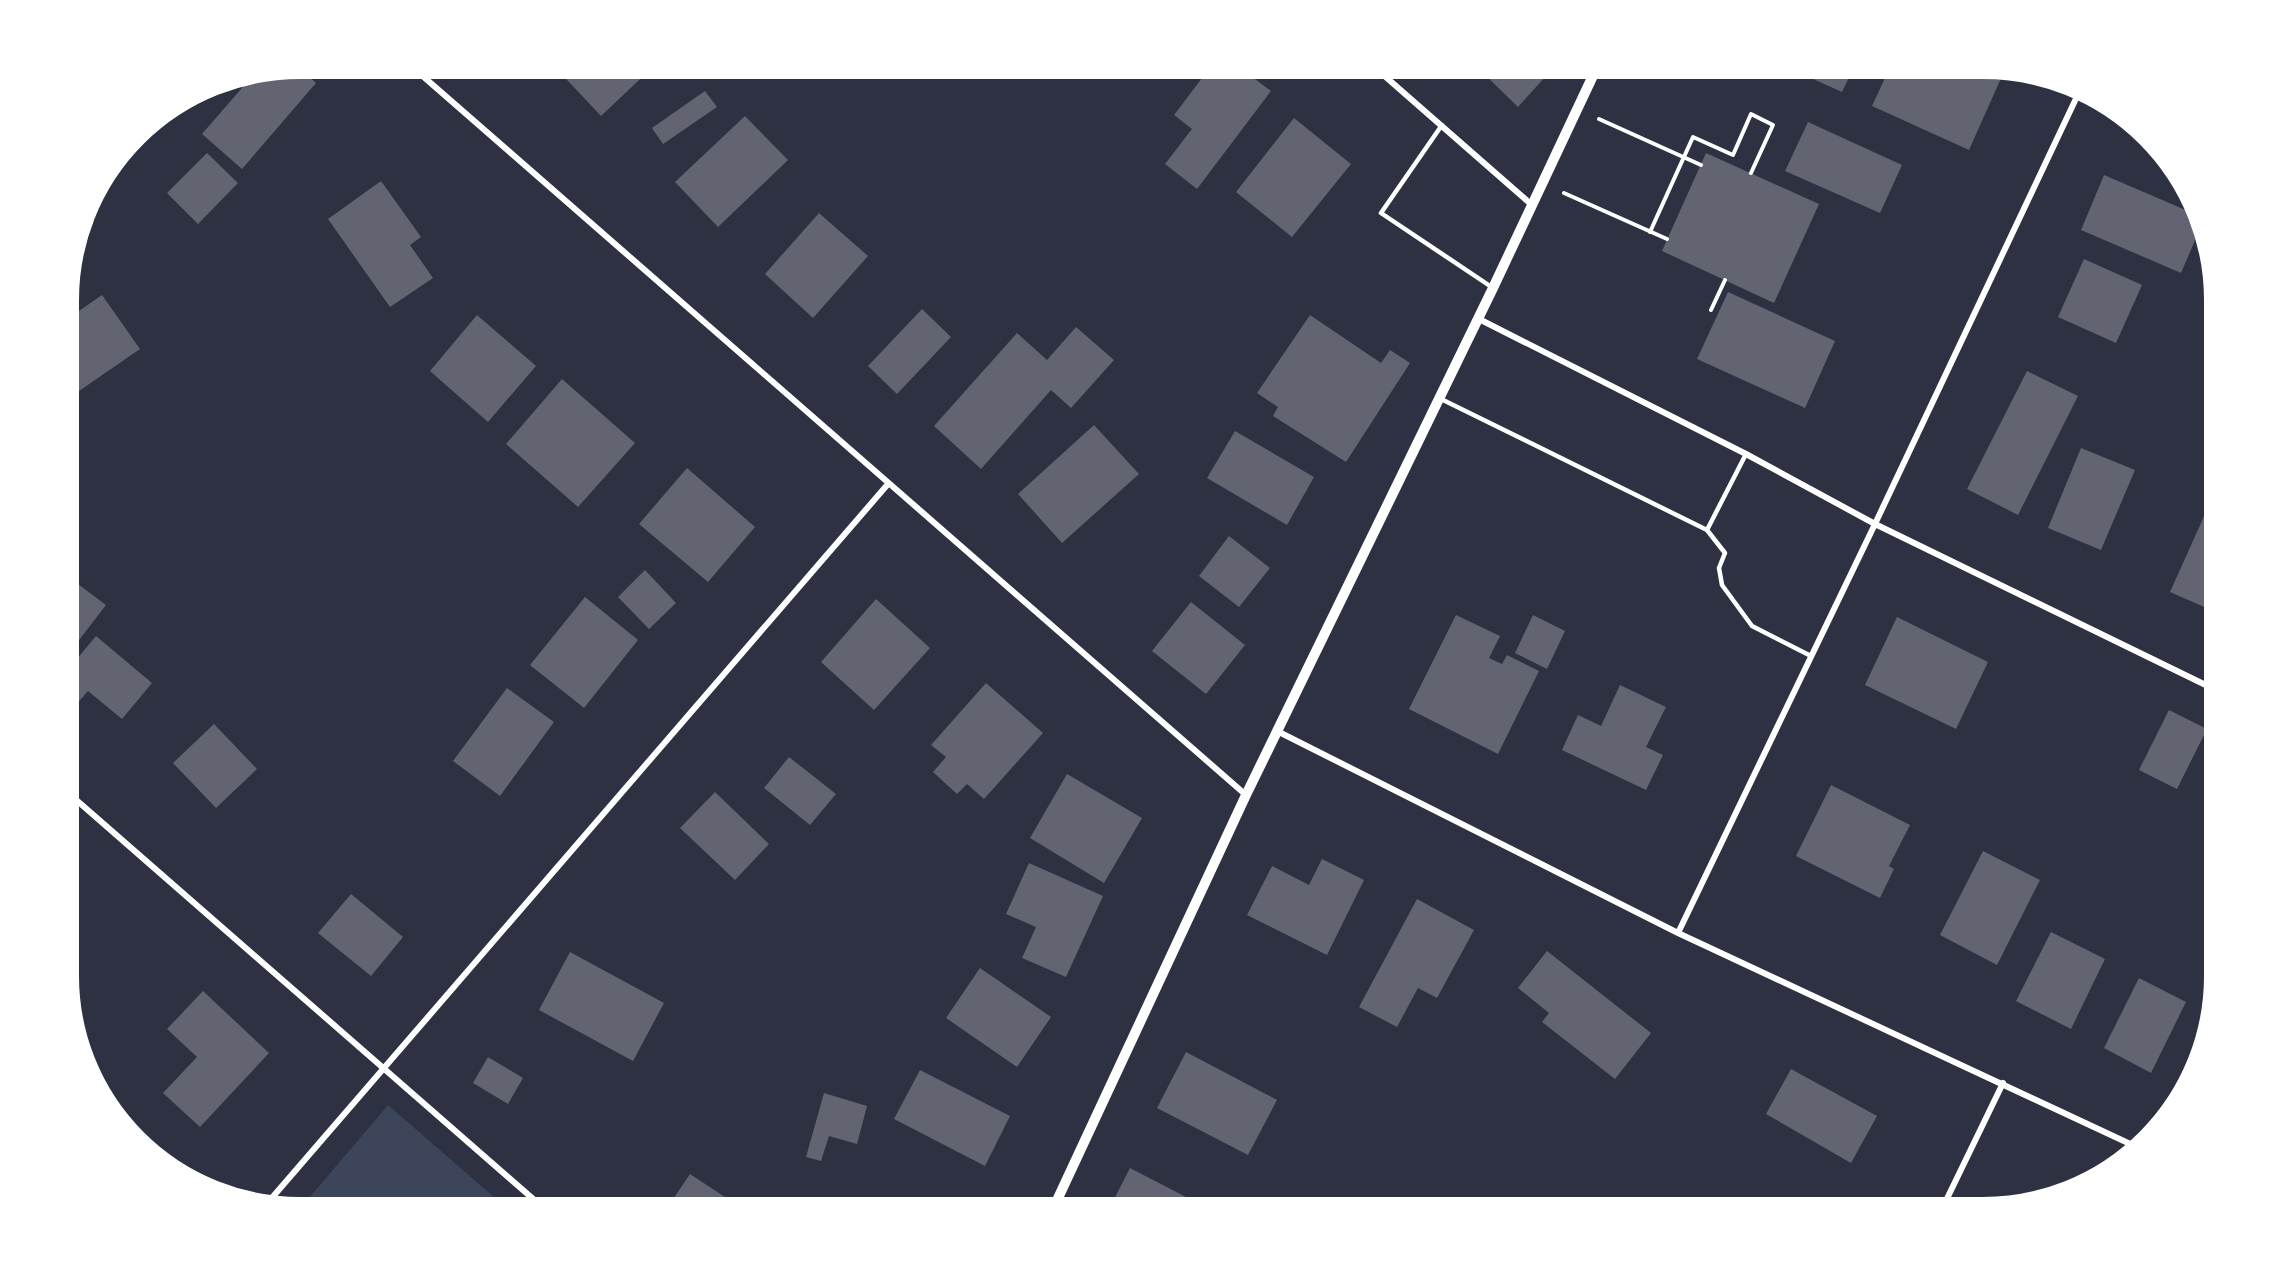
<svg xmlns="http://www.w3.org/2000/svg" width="2283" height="1276" font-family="'Alegreya Sans',sans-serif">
	<rect width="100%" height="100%" fill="#2d3142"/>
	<path fill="#3c4559" d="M 388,1105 L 510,1211 L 298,1211 Z"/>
	<path fill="#626471" d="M 296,65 L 316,83 L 242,169 L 202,134 L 254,74 Z
		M 553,65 L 655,65 L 601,116 Z
		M 1115,65 L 1136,65 L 1127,75 Z
		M 1212,65 L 1236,65 L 1271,91 L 1197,189 L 1165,164 L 1192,129 L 1174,115 Z
		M 1475,65 L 1556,65 L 1518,107 Z
		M 1782,65 L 1855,65 L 1842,92 Z
		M 1891,65 L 1983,65 L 2006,67 L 1969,150 L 1872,106 Z
		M 705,91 L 717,107 L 663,144 L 652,128 Z
		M 745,116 L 788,160 L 718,227 L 675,182 Z
		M 1294,118 L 1351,164 L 1292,237 L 1236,192 Z
		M 1808,122 L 1902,165 L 1880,213 L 1785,171 Z
		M 207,153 L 238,183 L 198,224 L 167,193 Z
		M 1706,153 L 1819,204 L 1774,303 L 1662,251 Z
		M 2104,175 L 2202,217 L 2206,226 L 2202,224 L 2181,273 L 2081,230 Z
		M 381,181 L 421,237 L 410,245 L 433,278 L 390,307 L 328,219 Z
		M 819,213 L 868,256 L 813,318 L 765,274 Z
		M 2084,259 L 2142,285 L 2116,343 L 2058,317 Z
		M 1728,292 L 1835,341 L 1805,408 L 1697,359 Z
		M 102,295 L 140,349 L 66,400 L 66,320 Z
		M 922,309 L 951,337 L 897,394 L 868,366 Z
		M 477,315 L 536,366 L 488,422 L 430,371 Z
		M 1310,315 L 1381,363 L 1390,350 L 1410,363 L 1346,462 L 1273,416 L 1278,407 L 1257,393 Z
		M 1076,327 L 1114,360 L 1071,408 L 1051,390 L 981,469 L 934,426 L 1017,333 L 1047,360 Z
		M 2027,371 L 2078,396 L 2018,515 L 1967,489 Z
		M 562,379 L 635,443 L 578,507 L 506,444 Z
		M 1094,425 L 1139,474 L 1062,543 L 1018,494 Z
		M 1235,431 L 1314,477 L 1287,525 L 1207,478 Z
		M 2081,448 L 2135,470 L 2101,550 L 2048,528 Z
		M 687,468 L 755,527 L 708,582 L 639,524 Z
		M 2205,514 L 2218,519 L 2218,613 L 2170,592 Z
		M 1229,536 L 1270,568 L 1239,607 L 1199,576 Z
		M 645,570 L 676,603 L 649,629 L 618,597 Z
		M 66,575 L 106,605 L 66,657 Z
		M 585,597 L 638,640 L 584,708 L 530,665 Z
		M 876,599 L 930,648 L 874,710 L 821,662 Z
		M 1191,602 L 1245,645 L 1206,694 L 1152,651 Z
		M 1456,615 L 1500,636 L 1489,658 L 1502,664 L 1507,655 L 1539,671 L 1498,754 L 1409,709 Z
		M 1533,615 L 1565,631 L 1547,669 L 1515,653 Z
		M 1897,617 L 1988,662 L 1956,729 L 1865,685 Z
		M 96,636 L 152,683 L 122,719 L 88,691 L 66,716 L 66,672 Z
		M 986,683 L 1043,733 L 984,799 L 967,784 L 957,794 L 933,772 L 946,757 L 931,745 Z
		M 1620,685 L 1666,707 L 1646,747 L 1663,755 L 1646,790 L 1562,750 L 1578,715 L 1601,726 Z
		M 507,688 L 554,722 L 500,796 L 453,761 Z
		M 2169,710 L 2207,729 L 2177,789 L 2139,770 Z
		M 214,724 L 257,769 L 216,808 L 173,763 Z
		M 789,757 L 836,794 L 810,825 L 764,788 Z
		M 1067,774 L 1142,818 L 1104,883 L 1030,838 Z
		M 1831,785 L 1910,825 L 1889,866 L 1894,869 L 1880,898 L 1796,856 Z
		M 715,792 L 769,844 L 735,880 L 680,828 Z
		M 2218,798 L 2218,829 L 2206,823 Z
		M 1983,851 L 2040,880 L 1997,965 L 1940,935 Z
		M 1322,859 L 1364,880 L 1327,955 L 1247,915 L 1272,866 L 1309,885 Z
		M 1029,863 L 1103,896 L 1066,977 L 1022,958 L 1036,927 L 1006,914 Z
		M 351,894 L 403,937 L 371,976 L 318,933 Z
		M 1417,899 L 1474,930 L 1437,998 L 1418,988 L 1397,1027 L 1359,1007 Z
		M 2051,932 L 2105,959 L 2071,1029 L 2016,1001 Z
		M 1547,951 L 1651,1033 L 1615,1079 L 1542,1022 L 1549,1013 L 1518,988 Z
		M 570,952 L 664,1003 L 633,1061 L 539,1010 Z
		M 980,968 L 1051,1017 L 1017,1067 L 946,1018 Z
		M 2139,978 L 2186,1002 L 2151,1073 L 2104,1048 Z
		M 203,991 L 269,1053 L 200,1127 L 163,1093 L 197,1057 L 167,1029 Z
		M 1186,1052 L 1277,1100 L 1248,1155 L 1157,1108 Z
		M 488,1057 L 523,1078 L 508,1104 L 473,1083 Z
		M 1791,1069 L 1877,1116 L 1851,1163 L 1766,1114 Z
		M 920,1070 L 1010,1116 L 985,1166 L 894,1119 Z
		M 824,1093 L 867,1106 L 857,1144 L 829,1136 L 821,1161 L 806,1157 Z
		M 1130,1168 L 1213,1211 L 1108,1211 Z
		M 690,1174 L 746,1211 L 665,1211 Z"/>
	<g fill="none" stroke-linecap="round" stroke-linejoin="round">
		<path stroke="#fff" stroke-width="4" d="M 1599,119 L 1701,165
			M 1564,193 L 1667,239
			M 1650,232 L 1693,137 L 1733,155 L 1751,114 L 1773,125 L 1751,173
			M 1711,310 L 1725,280"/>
		<path stroke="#fff" stroke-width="4.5" d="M 1442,125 L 1381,213 L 1493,288
			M 1439,398 L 1707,530 L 1746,454
			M 1707,530 L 1725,553 L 1719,568 L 1722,585 L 1752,626 L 1811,656"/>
		<path stroke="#fff" stroke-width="6" d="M 410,65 L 1246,795
			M 1372,65 L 1532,205
			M 1477,318 L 1746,454 L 1875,524 L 2218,691
			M 1277,731 L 1678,933 L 2141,1149
			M 66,791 L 547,1211
			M 1678,933 L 1875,524 L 2081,88
			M 264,1207 L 888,484
			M 1941,1211 L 2003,1083"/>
		<path stroke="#fff" stroke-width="10" d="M 1052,1211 L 1246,795 L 1493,288 L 1598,65"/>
	</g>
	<path d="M0 0H2283V1276H0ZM300 75H1983A225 225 0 0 1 2208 300V976A225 225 0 0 1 1983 1201H300A225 225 0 0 1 75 976V300A225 225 0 0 1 300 75Z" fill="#fff" fill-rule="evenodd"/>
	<path fill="none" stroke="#fff" stroke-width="8" d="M300 75H1983A225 225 0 0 1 2208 300V976A225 225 0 0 1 1983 1201H300A225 225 0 0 1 75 976V300A225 225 0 0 1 300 75Z"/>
</svg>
